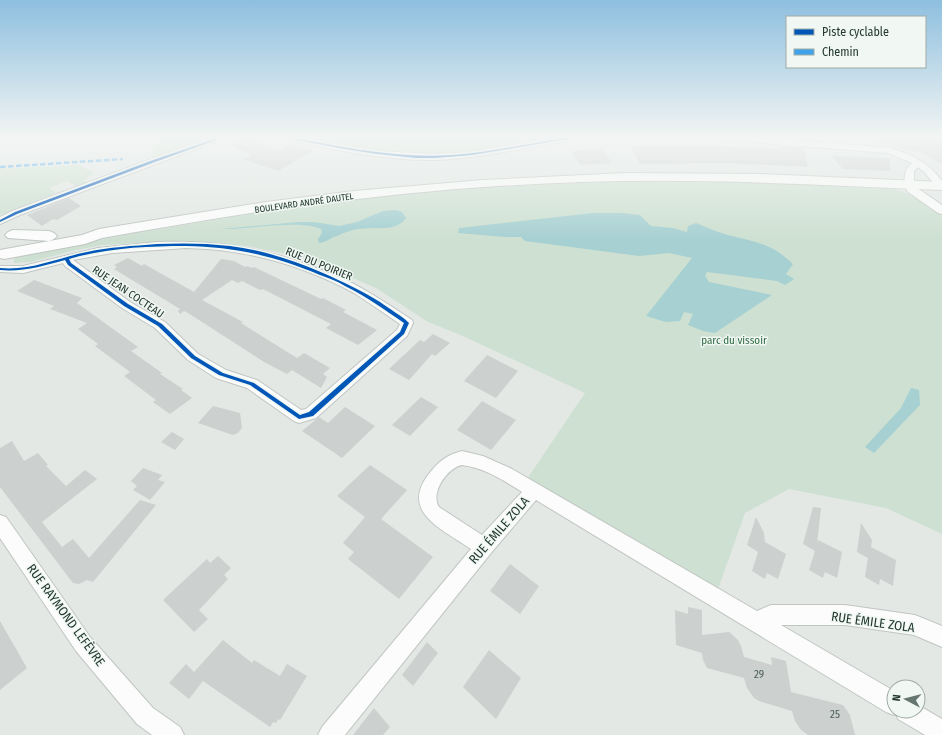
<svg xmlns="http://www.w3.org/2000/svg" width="942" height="735" font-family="'Fira Sans Condensed',sans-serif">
	<rect width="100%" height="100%" fill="#e3e8e5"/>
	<path fill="#cde0d1" d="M 166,137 L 222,137 L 154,161 L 153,149 Z
		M 293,137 L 575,137 L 442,156 L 384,154 Z
		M 80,165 L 95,174 L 87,177 L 88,178 L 84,180 L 86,182 L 76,186 L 67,181 L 49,188 L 56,193 L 0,215 L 0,169 Z
		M 664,180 L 881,186 C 907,190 921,200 942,215 L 942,534 L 886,508 L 789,489 L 745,513 L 717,592 L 527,479 L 585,393 L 463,336 L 428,322 L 376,288 L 307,258 L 247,246 L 177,241 L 102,245 L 71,251 L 31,262 L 14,263 L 14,258 L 23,254 C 147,231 272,207 398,195 C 487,186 575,183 664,180 Z"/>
	<path fill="#a7d0d2" d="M 396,210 L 402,212 L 406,218 C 396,233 374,226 358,229 C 352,230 343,233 337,236 C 330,238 327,242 319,243 L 318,239 L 322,233 L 321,229 C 299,219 247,230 221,229 L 298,222 L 314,222 L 339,226 L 357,222 L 383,211 Z
		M 593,213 L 621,213 L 640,215 L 651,226 L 673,228 L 687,232 L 688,226 L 696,223 C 706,227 717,232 728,235 C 755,242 771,243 793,264 L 786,274 L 794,279 L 785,285 L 777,281 L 707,272 L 705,276 L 709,282 L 772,295 L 715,333 L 703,331 L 688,325 L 693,314 L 684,312 L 680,321 L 666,322 L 646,316 L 692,258 L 669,253 L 639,256 L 525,241 L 521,237 L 505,237 L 458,233 L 459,228 Z
		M 911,388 L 919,390 L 920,405 L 874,453 L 865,447 L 901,408 Z"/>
	<path fill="#ccd0ce" d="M 879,137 L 942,137 L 942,164 L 920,152 L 878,144 Z
		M 250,138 L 277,151 L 290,144 L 313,151 L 278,171 L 243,159 L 252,155 L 231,145 Z
		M 692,145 L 779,149 L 778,146 L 804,148 L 808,167 L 722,163 L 640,164 L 630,146 Z
		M 602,149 L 612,163 L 580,165 L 571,151 Z
		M 831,156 L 890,158 L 890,171 L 843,169 Z
		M 69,198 L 81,206 L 57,220 L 53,219 L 42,226 L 27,215 Z
		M 128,258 L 142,266 L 144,264 L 194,292 L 221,259 L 234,261 L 245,267 L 247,266 L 252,268 L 254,267 L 321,299 L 323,298 L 346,310 L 343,312 L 377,330 L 358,345 L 326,328 L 331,324 L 263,289 L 260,290 L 242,281 L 238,283 L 232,280 L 202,300 L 243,322 L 241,323 L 297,358 L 304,353 L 330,368 L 323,374 L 327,377 L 321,388 L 292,370 L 287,374 L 264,362 L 188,313 L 184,311 L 180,314 L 178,311 L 180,309 L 114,269 L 117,267 L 114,265 Z
		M 34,280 L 82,298 L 77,303 L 138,347 L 131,351 L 162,373 L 160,374 L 183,389 L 181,390 L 192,398 L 170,414 L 153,402 L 156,400 L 124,376 L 130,372 L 95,346 L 98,344 L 78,329 L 87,323 L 50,309 L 54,306 L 17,291 Z
		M 433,334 L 450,343 L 435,356 L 432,354 L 409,380 L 389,369 L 420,340 L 424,342 Z
		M 487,355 L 518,371 L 496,398 L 464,381 Z
		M 421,397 L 438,407 L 410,436 L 392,425 Z
		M 482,401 L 516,420 L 491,450 L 457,430 Z
		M 213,406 L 240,413 L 242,428 L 238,433 L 233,435 L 198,423 Z
		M 345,407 L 375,426 L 342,458 L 302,431 L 319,417 L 328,423 Z
		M 172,432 L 184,439 L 175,450 L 161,442 Z
		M 12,441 L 24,461 L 38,453 L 48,465 L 46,466 L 66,486 L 85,470 L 97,479 L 42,522 L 62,547 L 73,539 L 89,558 L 140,500 L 156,505 L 93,582 L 87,580 L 79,584 L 73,583 L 0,487 L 0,448 Z
		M 370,465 L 407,490 L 381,519 L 433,557 L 399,599 L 348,559 L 354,552 L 343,543 L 365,517 L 337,496 Z
		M 143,468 L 162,475 L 158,480 L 165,482 L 150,500 L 133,490 L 137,486 L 131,481 Z
		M 813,507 L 821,508 L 817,544 L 818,540 L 842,552 L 837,578 L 825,572 L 823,578 L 809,570 L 815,551 L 803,544 Z
		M 756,517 L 764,533 L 765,542 L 786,554 L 778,579 L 767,573 L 765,579 L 752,571 L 758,552 L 747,545 Z
		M 861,523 L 872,540 L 871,547 L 896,560 L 893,586 L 880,579 L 879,585 L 865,577 L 868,558 L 857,552 Z
		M 218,556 L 231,568 L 224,575 L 228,579 L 199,610 L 208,619 L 194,632 L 163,600 L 207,559 L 210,563 Z
		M 510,564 L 539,586 L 520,614 L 490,591 Z
		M 688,607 L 702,610 L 702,635 L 729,632 L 738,640 L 741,646 L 744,657 L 772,665 L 771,657 L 786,661 L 791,692 L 843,705 L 850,715 L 855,735 L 808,735 L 801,730 L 795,721 L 792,711 L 759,701 L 754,698 L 747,688 L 744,678 L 707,668 L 703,660 L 702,653 L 676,645 L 675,610 L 688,614 Z
		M 0,621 L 27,668 L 0,690 Z
		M 223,640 L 252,663 L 254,660 L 280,676 L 287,664 L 307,676 L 280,720 L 278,719 L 276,723 L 273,722 L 270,727 L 203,681 L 189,699 L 169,683 L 186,664 L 194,672 Z
		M 427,642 L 438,653 L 413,686 L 402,675 Z
		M 489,650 L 521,678 L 496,719 L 463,687 Z
		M 374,708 L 390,727 L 383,735 L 353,735 Z"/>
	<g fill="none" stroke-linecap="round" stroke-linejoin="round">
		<g stroke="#c0c5c2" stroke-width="2">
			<path id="minor" d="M 215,137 L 228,137 L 20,215 L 0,224 L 0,217 L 12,211 L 151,159 Z
				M 278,137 L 298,137 L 377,151 L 435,154 L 472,152 L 558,137 L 584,137 L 580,139 C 532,146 484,158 436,160 C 384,161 333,149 282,139 Z
				M 713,137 L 757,137 L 890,148 C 911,154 929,163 942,181 L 942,187 L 937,187 L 925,173 L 918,167 L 914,171 L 914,184 L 909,187 L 906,186 C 903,177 905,169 912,163 L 888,153 L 717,139 Z
				M 157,242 C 216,240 268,248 324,271 C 333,275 343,278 352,283 C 373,294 392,307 412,320 L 413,323 L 407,336 L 316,418 L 299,423 L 294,421 L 247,388 L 216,378 L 188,360 L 155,328 L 122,308 L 65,266 L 63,263 L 23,273 L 0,272 L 0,266 L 23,266 L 98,248 ZM 186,248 C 245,249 302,265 354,293 C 370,303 385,314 400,324 L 397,330 L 306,409 L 301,410 L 257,380 L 226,370 L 198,354 L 165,322 L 130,302 L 73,260 L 112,253 Z
				M 462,451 L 483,456 L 512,469 L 757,611 L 771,605 L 845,605 L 915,615 L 942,626 L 942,647 L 914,635 L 845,625 L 781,625 L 894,691 L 894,711 L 918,711 L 918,705 L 942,719 L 942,735 L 925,735 L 898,719 L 896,714 L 894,715 L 886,712 L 536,500 L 491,553 L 345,735 L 318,735 L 322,727 L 471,549 C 444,530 400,513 428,475 C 438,462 446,455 462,451 ZM 462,465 C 485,468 503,480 522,492 L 482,535 L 439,507 C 430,493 447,468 462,465 Z
				M 0,515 L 6,517 L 90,637 L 153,708 L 180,727 L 184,735 L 152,735 L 137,724 L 76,651 L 0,538 Z"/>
		</g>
		<g stroke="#c0c5c2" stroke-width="2">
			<path id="tertiary" d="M 909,181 L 913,182 L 917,188 L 942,205 L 942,214 L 938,213 L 908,192 L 903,184 L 905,182 Z"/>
		</g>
		<g stroke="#c0c6c2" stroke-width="2">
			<path id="secondary" d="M 625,173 L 761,174 L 942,182 L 942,190 C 822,185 702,178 582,182 C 486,185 390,194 295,207 C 230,215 166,227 102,238 L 85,244 L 4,259 L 0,258 L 0,250 L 82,235 L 99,229 L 266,202 L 354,191 L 483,180 Z
				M 13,230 L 49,231 L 54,233 L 57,236 L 54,239 L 49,241 L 8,238 L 5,235 L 8,232 Z"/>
		</g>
		<use href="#minor" fill="#fbfcfb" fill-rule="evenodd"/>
		<use href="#tertiary" fill="#fbfcfb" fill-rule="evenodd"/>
		<use href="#secondary" fill="#fbfcfb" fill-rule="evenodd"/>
		<path stroke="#3ea3eb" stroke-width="2.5" stroke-dasharray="5.5 2.5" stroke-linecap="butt" d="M 0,167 L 123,159"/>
		<g stroke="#f1f7f3" stroke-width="3">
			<path id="cycleway" d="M 220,137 L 225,137 L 155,162 L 17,214 L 0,222 L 0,220 L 15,212 L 153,160 Z
				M 281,137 L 289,137 C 343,147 397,159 452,155 C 478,154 504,148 530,144 C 547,141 564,137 581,137 L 472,155 L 435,158 L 416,158 L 377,154 L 339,148 Z
				M 157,244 C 181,243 205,243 230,246 C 262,250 293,260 323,273 C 343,282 361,290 380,302 C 389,309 401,315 409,323 L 404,334 L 313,416 L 299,419 L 250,385 L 219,375 L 191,358 L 158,326 L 124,306 L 68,265 L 65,260 C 43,266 23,272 0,270 L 0,268 C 31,271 57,258 87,252 C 109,247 133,246 157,244 ZM 186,246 C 236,247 275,256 320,275 C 328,278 337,281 345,286 C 366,296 385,310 404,323 L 400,332 L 309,412 L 300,415 L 254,383 L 223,373 L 195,356 L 162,324 L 128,304 L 71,263 L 69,259 C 106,248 147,246 186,246 Z"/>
		</g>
		<use href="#cycleway" fill="#0057b8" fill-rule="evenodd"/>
	</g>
	<linearGradient id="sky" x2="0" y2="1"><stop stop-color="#8ebfdf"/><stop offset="0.57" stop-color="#f2f5f3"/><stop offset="1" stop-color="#f2f5f3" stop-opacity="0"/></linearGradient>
	<rect width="942" height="240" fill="url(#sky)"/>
	<g text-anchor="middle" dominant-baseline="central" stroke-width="3" stroke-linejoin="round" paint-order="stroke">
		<g font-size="9" fill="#233931" stroke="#f1f7f3">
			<text transform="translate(304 203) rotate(-8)">BOULEVARD ANDRÉ DAUTEL</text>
		</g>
		<g font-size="11" fill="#233931" stroke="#f1f7f3">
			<text transform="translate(319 264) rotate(22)">RUE DU POIRIER</text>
			<text transform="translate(128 292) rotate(34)">RUE JEAN COCTEAU</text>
		</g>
		<g font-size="11" fill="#316c44" stroke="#f1f7f3">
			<text x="734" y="340">parc du vissoir</text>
		</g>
		<g font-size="11" fill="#4e6059">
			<text x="759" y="674">29</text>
			<text x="835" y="714">25</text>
		</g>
		<g font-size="13" fill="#233931" stroke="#f1f7f3">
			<text transform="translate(499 530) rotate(-49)">RUE ÉMILE ZOLA</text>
			<text transform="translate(66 615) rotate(54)">RUE RAYMOND LEFÈVRE</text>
			<text transform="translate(873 622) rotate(8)">RUE ÉMILE ZOLA</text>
		</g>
	</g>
	<rect x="786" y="16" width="140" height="52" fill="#f1f7f3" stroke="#9faba5"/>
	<rect x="794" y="29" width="20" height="6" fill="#0057b8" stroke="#9faba5"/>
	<text x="822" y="36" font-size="12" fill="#233931">Piste cyclable</text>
	<rect x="794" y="49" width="20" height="6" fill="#3ea3eb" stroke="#9faba5"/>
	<text x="822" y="56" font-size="12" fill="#233931">Chemin</text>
	<g transform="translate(906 699) rotate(277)"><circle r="19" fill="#f1f7f3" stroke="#9faba5"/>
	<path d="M0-3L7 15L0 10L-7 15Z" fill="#667670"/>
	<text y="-6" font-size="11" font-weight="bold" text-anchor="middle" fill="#233931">N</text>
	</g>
</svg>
